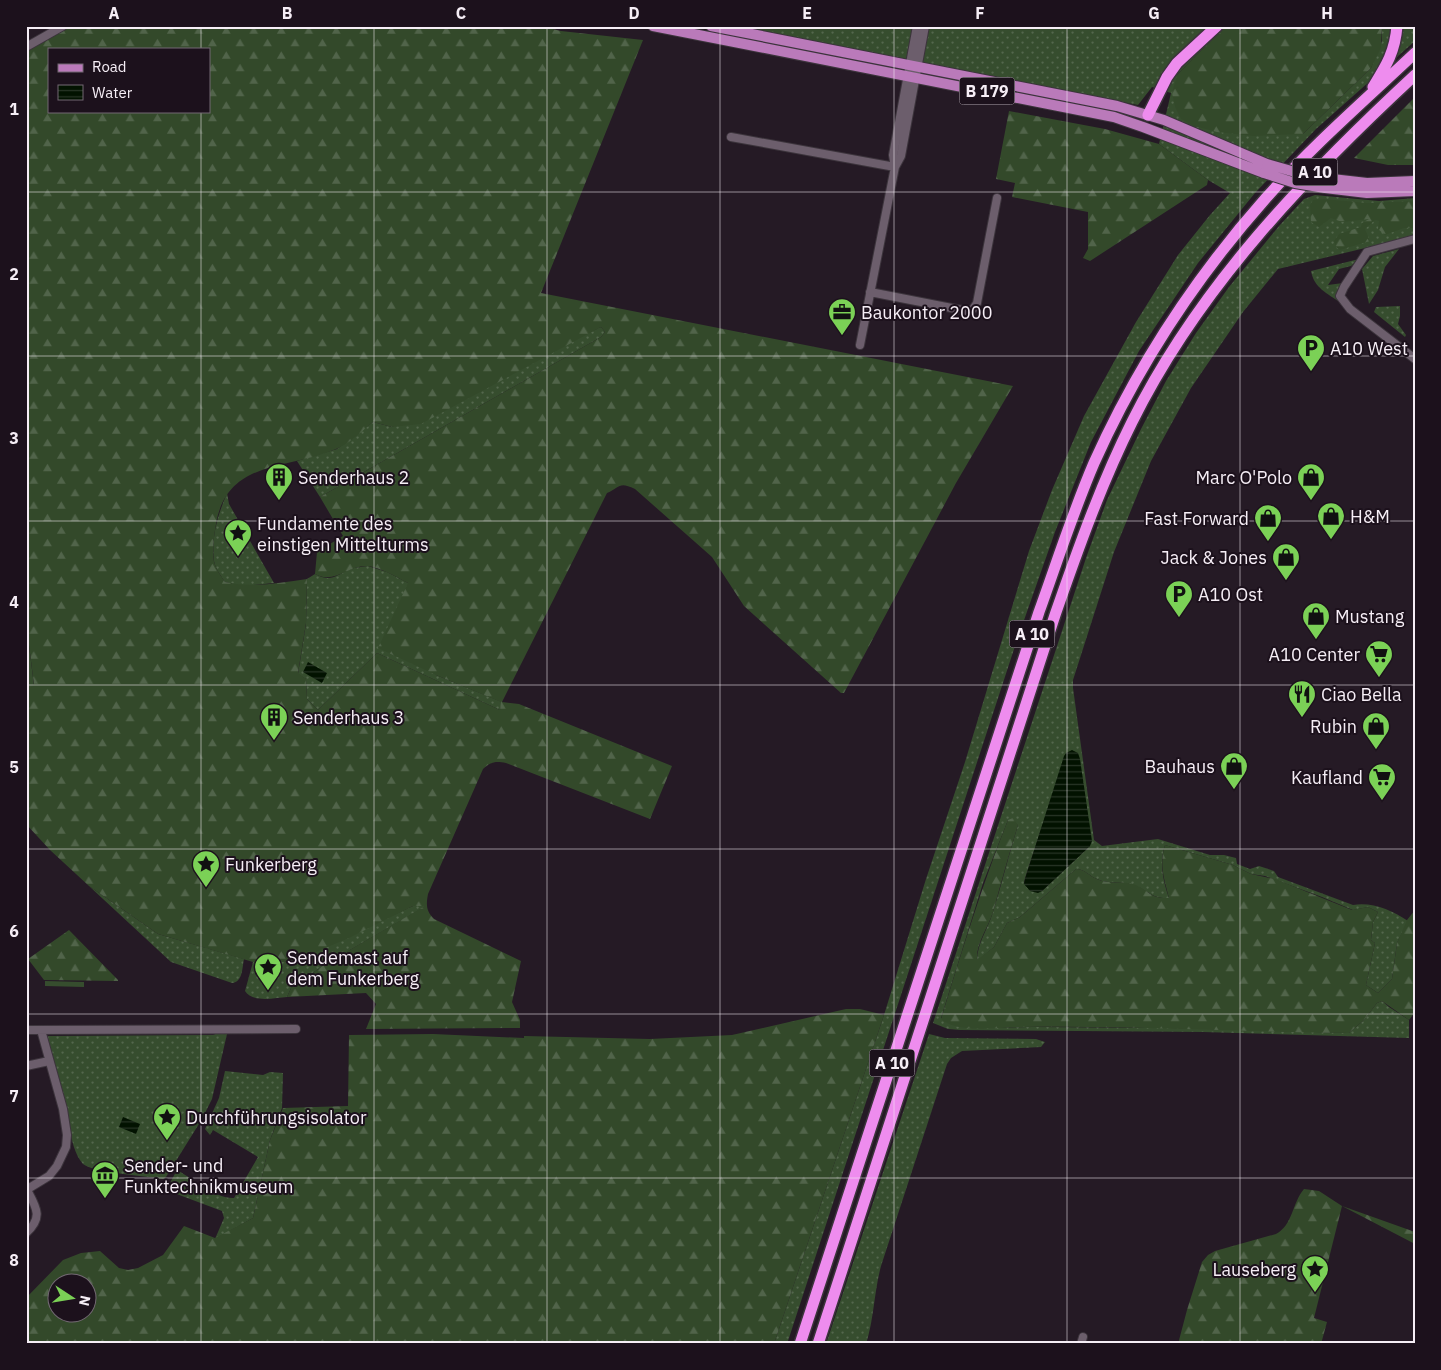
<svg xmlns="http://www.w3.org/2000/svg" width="1441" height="1370" font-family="'IBM Plex Sans',sans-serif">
	<defs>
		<pattern id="grass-dots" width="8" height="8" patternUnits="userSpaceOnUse" patternTransform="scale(1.25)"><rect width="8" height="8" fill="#364d2e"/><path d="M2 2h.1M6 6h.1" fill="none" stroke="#54674d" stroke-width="1.8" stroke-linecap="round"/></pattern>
		<pattern id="forest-firs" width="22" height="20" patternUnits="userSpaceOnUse" patternTransform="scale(1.25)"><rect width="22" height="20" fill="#33492a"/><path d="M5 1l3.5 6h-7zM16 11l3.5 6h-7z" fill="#51644a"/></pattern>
		<pattern id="water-rules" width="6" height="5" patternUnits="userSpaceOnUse" patternTransform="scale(1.25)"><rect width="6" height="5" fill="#021200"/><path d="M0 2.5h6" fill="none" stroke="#283526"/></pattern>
	</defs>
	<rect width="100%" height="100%" fill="#251a25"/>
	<path fill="url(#grass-dots)" fill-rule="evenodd" d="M 734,26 L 1225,26 L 1177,75 L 1303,134 L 1371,68 L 1382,41 L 1382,26 L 1415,26 L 1415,41 L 1316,129 L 1255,193 L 1198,263 L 1139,351 L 1091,442 L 1055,532 L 1016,643 L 787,1344 L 774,1344 L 884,1015 L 926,879 L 965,762 L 1029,551 L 1052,490 L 1084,416 L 1136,322 L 1178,255 L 1210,215 L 1230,193 L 1208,180 L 1159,144 L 1171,93 L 1152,87 L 1138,105 Z
		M 1315,195 L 1379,201 L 1415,198 L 1415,236 L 1278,269 L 1243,312 L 1191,388 L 1151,461 L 1114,552 L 1073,680 L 1073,688 L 1094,840 L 1102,846 L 1158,839 L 1210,855 L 1224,855 L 1236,858 L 1237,864 L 1250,869 L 1259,866 L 1274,871 L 1278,877 L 1353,905 C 1373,902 1391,910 1408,921 L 1397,943 L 1392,979 L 1378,993 L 1366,985 L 1375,943 L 1371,940 L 1373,922 L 1378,912 L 1368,907 L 1353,910 L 1322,897 L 1265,876 L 1251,874 L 1233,865 L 1165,845 C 1159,862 1163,881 1169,898 C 1152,899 1149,891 1136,886 C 1125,880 1108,885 1097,879 C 1089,876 1085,869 1076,869 L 1020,917 L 1007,923 L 994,947 L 977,961 C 977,943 988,929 993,912 C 1002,883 1009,854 1018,825 L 1008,820 L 983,883 L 941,1018 L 969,1028 L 1034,1027 L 1171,1028 L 1349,1033 L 1364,1020 L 1377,1003 L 1382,1001 L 1389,1007 L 1409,1020 L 1409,1038 L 1203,1032 L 960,1030 L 948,1029 L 933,1023 L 1086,558 L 1107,500 L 1141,429 L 1166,381 L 1196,333 L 1229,287 L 1279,226 L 1304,199 ZM 1066,753 L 1090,846 L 1042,891 L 1024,883 L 1025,878 Z
		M 1399,249 L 1385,267 L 1378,290 L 1369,304 L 1362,269 L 1373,256 Z
		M 1359,259 L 1351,266 L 1339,269 L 1328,285 L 1343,283 L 1337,295 L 1341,303 C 1327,293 1314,288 1311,271 Z
		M 1400,306 L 1400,316 L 1398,324 L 1406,335 L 1405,337 L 1374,312 L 1376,307 Z
		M 601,327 L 605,332 L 601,337 L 320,497 L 297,461 L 337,449 L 373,422 L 392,427 Z
		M 227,493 L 229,504 L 274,583 L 242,586 L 225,582 C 221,576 215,568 214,561 C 211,537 218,514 227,493 Z
		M 368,566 L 387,572 L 408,583 L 436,675 L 502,702 L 500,710 L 377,653 L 318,710 L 307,699 L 306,679 L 298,674 L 306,624 L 307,579 L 315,574 C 331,583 336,575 351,569 C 356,567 362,567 368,566 Z
		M 89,886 L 158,934 L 244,959 C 242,968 243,982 232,983 L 171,962 Z
		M 413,906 L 426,906 L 324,965 L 291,988 L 287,997 C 275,998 252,1003 245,991 L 253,962 L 292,962 Z
		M 223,1031 L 227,1034 L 212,1099 L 202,1119 L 166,1177 L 163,1179 C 148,1176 93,1173 83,1164 C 75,1155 71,1139 70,1128 L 47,1036 L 213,1035 Z
		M 929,1034 L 945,1038 L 1036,1039 L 1045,1042 L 1041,1047 L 962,1051 L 951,1058 L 947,1064 L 881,1266 C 874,1292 874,1319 866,1344 L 826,1344 Z
		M 225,1071 L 263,1075 L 270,1072 L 283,1073 L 282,1108 L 270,1140 L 253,1218 L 215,1239 L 224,1218 L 222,1211 L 166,1190 L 177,1170 C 193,1179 216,1199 234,1198 L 258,1157 L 213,1130 L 210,1135 L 205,1129 L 219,1098 Z"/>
	<path fill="url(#forest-firs)" fill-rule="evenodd" d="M 65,26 L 540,26 L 561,31 L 643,40 L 541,293 L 1013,386 L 956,483 L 844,693 L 841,693 L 744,606 L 712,557 L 635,489 C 619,481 620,487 607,493 L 502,702 L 519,704 L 672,766 L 650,819 L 506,763 C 495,761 491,762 483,769 L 428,894 C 426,905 426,911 434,919 L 521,961 L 512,1002 L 520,1020 L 520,1028 L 366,1029 L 376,1004 L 366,993 L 287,997 L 291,988 L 324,965 L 425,906 L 413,906 L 349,938 L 292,962 L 253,962 L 158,934 L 89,886 L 50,850 L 26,824 L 26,689 L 34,685 L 26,621 L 26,43 ZM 49,49 L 209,49 L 209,111 L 49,111 ZM 601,327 L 605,332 L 601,337 L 320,497 L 343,536 L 317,552 L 315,574 C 335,585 347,565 368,566 C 382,568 396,577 408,583 L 378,648 L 436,675 L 501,702 L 500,710 L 377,653 L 318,710 L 307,699 L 306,679 L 298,673 L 306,623 L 307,579 C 279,583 252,588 225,582 C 221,576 216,569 214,562 C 212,550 214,536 216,524 C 227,459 288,470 336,449 C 349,444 362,431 373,422 L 392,427 L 421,424 Z
		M 1225,26 L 1382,26 L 1381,48 L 1371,68 L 1303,134 L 1253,136 L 1217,132 L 1194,126 L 1181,119 L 1175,107 L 1172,93 L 1177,75 Z
		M 1415,97 L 1415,165 L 1388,165 L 1354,158 Z
		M 1009,111 L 1105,129 L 1159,144 L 1208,180 L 1207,185 L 1090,261 L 1083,258 L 1088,249 L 1088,212 L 1012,197 L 1015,183 L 996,179 Z
		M 1324,199 L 1367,203 L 1415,201 L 1415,213 L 1413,215 L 1415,215 L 1415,228 L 1404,228 L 1385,235 L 1378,229 L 1379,221 L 1375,220 L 1365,229 L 1370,241 L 1340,250 L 1336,247 L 1334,241 L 1339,234 L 1361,227 L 1362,223 L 1369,219 L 1342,222 L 1331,218 L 1319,227 L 1311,222 L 1310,205 L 1313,200 Z
		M 1013,818 L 1018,825 C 1009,854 1001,883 993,912 C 988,928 976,943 977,960 L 994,947 L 1007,923 L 1020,917 L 1076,869 C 1085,869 1089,876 1097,879 C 1108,885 1124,880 1136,885 C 1149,891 1151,899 1169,898 C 1164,879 1159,864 1165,845 L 1233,865 L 1251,874 L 1275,879 L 1352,910 L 1368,907 L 1378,912 L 1373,922 L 1371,940 L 1375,943 L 1366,985 L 1378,993 L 1392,979 L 1397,943 L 1407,920 L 1415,910 L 1415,1012 L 1409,1020 L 1382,1001 L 1377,1003 L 1364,1020 L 1349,1033 C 1240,1032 1131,1025 1022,1027 C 1001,1027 957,1034 941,1019 C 962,951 982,885 1008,820 Z
		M 69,930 L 118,980 L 118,981 L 44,980 L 28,959 Z
		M 846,1009 L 860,1009 L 884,1015 L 774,1344 L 26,1344 L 26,1298 L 63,1260 L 81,1253 L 100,1251 L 119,1268 L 128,1270 L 138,1268 L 163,1255 L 184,1226 L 215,1238 L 253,1218 L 270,1140 L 283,1108 L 348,1106 L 349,1035 L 433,1034 L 524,1038 L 524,1036 L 650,1039 L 732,1035 ZM 58,1282 L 88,1282 L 88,1312 L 58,1312 Z
		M 1304,1189 L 1319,1191 L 1342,1206 L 1415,1232 L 1415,1244 L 1342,1206 L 1314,1318 L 1327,1322 L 1321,1344 L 1178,1344 L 1187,1310 L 1202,1262 L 1208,1255 L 1215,1251 L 1276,1234 C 1293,1225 1292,1203 1304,1189 Z"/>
	<path fill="#364d2e" d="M 26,621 L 34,686 L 26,689 Z
		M 45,981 L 84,982 L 84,987 L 45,986 Z"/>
	<path fill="url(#water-rules)" d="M 308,662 L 327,673 L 322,683 L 303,672 Z
		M 1072,750 L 1078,753 L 1080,759 L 1092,841 L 1090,846 L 1042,891 L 1038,893 L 1030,891 L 1024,884 L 1025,879 L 1064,756 L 1066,753 Z
		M 123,1117 L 140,1124 L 136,1134 L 119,1127 Z"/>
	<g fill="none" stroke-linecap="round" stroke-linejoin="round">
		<g stroke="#3c343c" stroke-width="10">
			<path id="minor" d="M 26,47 L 63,26
				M 731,137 L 895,167
				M 895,167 L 901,156 L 925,26
				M 1415,239 L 1367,252 L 1344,287 L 1340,296 L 1350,309 L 1415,359
				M 870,292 L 967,311 L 973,309 L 977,303 L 997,198
				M 860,345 L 893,177 L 895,167 L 893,155 L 917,26
				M 26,1030 L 296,1029
				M 26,1066 L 49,1061
				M 26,1188 C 36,1207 44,1217 26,1233
				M 26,1190 L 49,1176 L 57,1166 L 66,1147 L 67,1135 L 63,1109 L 41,1030
				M 1081,1344 L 1083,1337"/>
		</g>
		<g stroke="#3c343c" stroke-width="12">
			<path id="major" d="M 653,26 L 1114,117 L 1143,127 L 1264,173
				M 711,26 L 1117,106 L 1164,120 L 1267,164
				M 1332,179 L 1367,183 L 1415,181
				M 1325,188 L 1367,193 L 1415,191"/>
		</g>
		<g stroke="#3c343c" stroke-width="14">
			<path id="highway" d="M 1373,87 C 1386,66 1395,52 1397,26
				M 1148,115 L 1167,77 L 1177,63 L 1217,26
				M 800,1344 L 1039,612 C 1057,562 1073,512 1094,463 C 1137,367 1196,277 1266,198 C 1312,146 1364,101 1415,53
				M 818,1344 L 1055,615 C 1078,549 1101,484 1132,422 C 1199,287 1305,177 1415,75"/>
		</g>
		<use href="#minor" stroke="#6c5e6c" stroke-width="8"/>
		<use href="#major" stroke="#ba7aba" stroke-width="10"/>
		<use href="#highway" stroke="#ee8cee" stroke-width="11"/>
		<g stroke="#3c343c" stroke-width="12" stroke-linecap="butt">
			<path id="major-bridge" d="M 1267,164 L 1302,174 L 1332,179
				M 1264,173 L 1295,183 L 1325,188"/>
		</g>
		<use href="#major-bridge" stroke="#ba7aba" stroke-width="10"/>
	</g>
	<path fill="none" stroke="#f6eef6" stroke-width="1" stroke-opacity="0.55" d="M 201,26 L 201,49M 374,26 L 374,1344M 547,26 L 547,1344M 720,26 L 720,1344M 894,26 L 894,1344M 1067,26 L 1067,1344M 1240,26 L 1240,1344M 201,111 L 201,1344M 26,192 L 1415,192M 26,356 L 1415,356M 26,521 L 1415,521M 26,685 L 1415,685M 26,849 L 1415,849M 26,1014 L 1415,1014M 26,1178 L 1415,1178"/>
	<defs>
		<g id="office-pin" transform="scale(1.4375)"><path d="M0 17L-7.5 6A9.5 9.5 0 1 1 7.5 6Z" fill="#7bd156" stroke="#1c111c"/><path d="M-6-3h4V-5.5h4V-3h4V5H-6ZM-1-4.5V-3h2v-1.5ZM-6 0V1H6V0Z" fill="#111"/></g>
		<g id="parking-pin" transform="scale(1.4375)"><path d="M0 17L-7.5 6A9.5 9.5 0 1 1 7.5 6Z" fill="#7bd156" stroke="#1c111c"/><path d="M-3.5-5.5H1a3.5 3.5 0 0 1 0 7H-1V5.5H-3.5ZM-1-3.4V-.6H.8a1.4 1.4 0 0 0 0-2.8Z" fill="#111"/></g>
		<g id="building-pin" transform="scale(1.4375)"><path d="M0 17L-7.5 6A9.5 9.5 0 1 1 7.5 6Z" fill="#7bd156" stroke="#1c111c"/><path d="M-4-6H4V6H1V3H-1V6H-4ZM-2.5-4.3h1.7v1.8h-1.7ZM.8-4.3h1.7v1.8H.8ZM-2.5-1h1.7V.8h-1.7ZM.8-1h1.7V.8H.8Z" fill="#111"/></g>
		<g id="shop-pin" transform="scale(1.4375)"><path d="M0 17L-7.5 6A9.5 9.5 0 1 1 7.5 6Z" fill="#7bd156" stroke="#1c111c"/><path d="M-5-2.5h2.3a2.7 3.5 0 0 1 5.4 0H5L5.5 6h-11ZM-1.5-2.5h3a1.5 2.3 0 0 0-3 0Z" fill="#111"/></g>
		<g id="sight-pin" transform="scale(1.4375)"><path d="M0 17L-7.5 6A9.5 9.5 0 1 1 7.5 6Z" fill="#7bd156" stroke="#1c111c"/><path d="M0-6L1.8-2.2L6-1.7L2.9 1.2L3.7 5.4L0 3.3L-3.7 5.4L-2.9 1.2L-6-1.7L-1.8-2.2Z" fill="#111"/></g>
		<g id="supermarket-pin" transform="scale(1.4375)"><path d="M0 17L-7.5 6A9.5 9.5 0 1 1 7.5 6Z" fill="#7bd156" stroke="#1c111c"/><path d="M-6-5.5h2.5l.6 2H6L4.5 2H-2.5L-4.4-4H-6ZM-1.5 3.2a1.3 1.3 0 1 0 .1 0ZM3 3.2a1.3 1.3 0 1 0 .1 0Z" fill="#111"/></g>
		<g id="restaurant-pin" transform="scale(1.4375)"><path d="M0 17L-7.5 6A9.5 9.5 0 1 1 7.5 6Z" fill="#7bd156" stroke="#1c111c"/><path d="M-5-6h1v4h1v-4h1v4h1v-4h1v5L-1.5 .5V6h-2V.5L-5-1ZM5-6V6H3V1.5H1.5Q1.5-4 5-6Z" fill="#111"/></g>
		<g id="museum-pin" transform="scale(1.4375)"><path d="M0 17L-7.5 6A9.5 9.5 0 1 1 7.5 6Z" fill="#7bd156" stroke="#1c111c"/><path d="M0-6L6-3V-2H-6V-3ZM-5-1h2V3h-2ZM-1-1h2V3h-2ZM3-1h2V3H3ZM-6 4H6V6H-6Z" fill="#111"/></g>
	</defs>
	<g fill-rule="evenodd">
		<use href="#office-pin" x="842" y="312"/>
		<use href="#parking-pin" x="1311" y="348"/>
		<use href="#building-pin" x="279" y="477"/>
		<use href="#shop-pin" x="1311" y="477"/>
		<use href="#shop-pin" x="1331" y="516"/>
		<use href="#shop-pin" x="1268" y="518"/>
		<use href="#sight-pin" x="238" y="533"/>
		<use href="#shop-pin" x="1286" y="557"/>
		<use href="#parking-pin" x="1179" y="594"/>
		<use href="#shop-pin" x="1316" y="616"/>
		<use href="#supermarket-pin" x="1379" y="654"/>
		<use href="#restaurant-pin" x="1302" y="694"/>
		<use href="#building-pin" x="274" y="717"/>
		<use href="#shop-pin" x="1376" y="726"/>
		<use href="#shop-pin" x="1234" y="766"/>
		<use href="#supermarket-pin" x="1382" y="777"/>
		<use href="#sight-pin" x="206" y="864"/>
		<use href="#sight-pin" x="268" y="967"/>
		<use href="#sight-pin" x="167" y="1117"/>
		<use href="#museum-pin" x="105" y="1175"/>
		<use href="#sight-pin" x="1315" y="1269"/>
	</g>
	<g text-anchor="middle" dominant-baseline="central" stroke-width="4" stroke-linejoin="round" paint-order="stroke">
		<g fill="#1c111c" stroke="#b5acb5" stroke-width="1">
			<rect x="959.5" y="77.5" width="55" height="27" rx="4"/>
			<rect x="1292.5" y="158.5" width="45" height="27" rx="4"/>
			<rect x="1009.5" y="620.5" width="45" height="27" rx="4"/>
			<rect x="869.5" y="1049.5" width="45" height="27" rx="4"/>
		</g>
		<g font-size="16" font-weight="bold" fill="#f6eef6">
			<text x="987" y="91">B 179</text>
			<text x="1315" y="172">A 10</text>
			<text x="1032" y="634">A 10</text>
			<text x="892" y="1063">A 10</text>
		</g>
		<g font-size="18" fill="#f6eef6" stroke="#1c111c" text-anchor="start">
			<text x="861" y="312">Baukontor 2000</text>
			<text x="1330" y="348">A10 West</text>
			<text x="298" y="477">Senderhaus 2</text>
			<text x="1292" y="477" text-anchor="end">Marc O'Polo</text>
			<text x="1350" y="516">H&amp;M</text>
			<text x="1249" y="518" text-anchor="end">Fast Forward</text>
			<text x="257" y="523">Fundamente des<tspan x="257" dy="21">einstigen Mittelturms</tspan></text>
			<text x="1267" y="557" text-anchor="end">Jack &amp; Jones</text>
			<text x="1198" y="594">A10 Ost</text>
			<text x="1335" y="616">Mustang</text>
			<text x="1360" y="654" text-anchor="end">A10 Center</text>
			<text x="1321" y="694">Ciao Bella</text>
			<text x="293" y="717">Senderhaus 3</text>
			<text x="1357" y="726" text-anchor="end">Rubin</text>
			<text x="1215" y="766" text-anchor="end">Bauhaus</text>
			<text x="1363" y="777" text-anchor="end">Kaufland</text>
			<text x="225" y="864">Funkerberg</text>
			<text x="287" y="957">Sendemast auf<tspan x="287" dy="21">dem Funkerberg</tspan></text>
			<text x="186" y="1117">Durchführungsisolator</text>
			<text x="124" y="1165">Sender- und<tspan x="124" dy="21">Funktechnikmuseum</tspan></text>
			<text x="1296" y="1269" text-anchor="end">Lauseberg</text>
		</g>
	</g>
	<rect width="1441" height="1370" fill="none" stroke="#1c111c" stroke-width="55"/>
	<rect x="48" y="48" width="162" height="65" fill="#1c111c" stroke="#736973"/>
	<rect x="58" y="64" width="25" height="8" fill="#ba7aba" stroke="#736973"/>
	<text x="92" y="72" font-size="15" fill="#f6eef6">Road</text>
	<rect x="58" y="85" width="25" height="15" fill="url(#water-rules)" stroke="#736973"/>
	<text x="92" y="98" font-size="15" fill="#f6eef6">Water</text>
	<g transform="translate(72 1298) rotate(102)"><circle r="24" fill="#1c111c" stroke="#736973"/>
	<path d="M0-4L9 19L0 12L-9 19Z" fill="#7bd156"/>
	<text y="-8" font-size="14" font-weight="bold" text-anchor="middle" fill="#f6eef6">N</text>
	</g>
	<rect x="28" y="28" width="1386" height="1314" fill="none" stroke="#f6eef6" stroke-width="2"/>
	<g font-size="16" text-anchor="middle" font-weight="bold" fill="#f6eef6">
		<text x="114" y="19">A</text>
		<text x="287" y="19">B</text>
		<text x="461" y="19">C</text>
		<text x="634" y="19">D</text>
		<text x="807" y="19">E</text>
		<text x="980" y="19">F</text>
		<text x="1154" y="19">G</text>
		<text x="1327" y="19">H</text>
		<text x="14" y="115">1</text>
		<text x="14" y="280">2</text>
		<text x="14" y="444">3</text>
		<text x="14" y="608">4</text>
		<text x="14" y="773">5</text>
		<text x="14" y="937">6</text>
		<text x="14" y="1102">7</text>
		<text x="14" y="1266">8</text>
	</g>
</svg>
